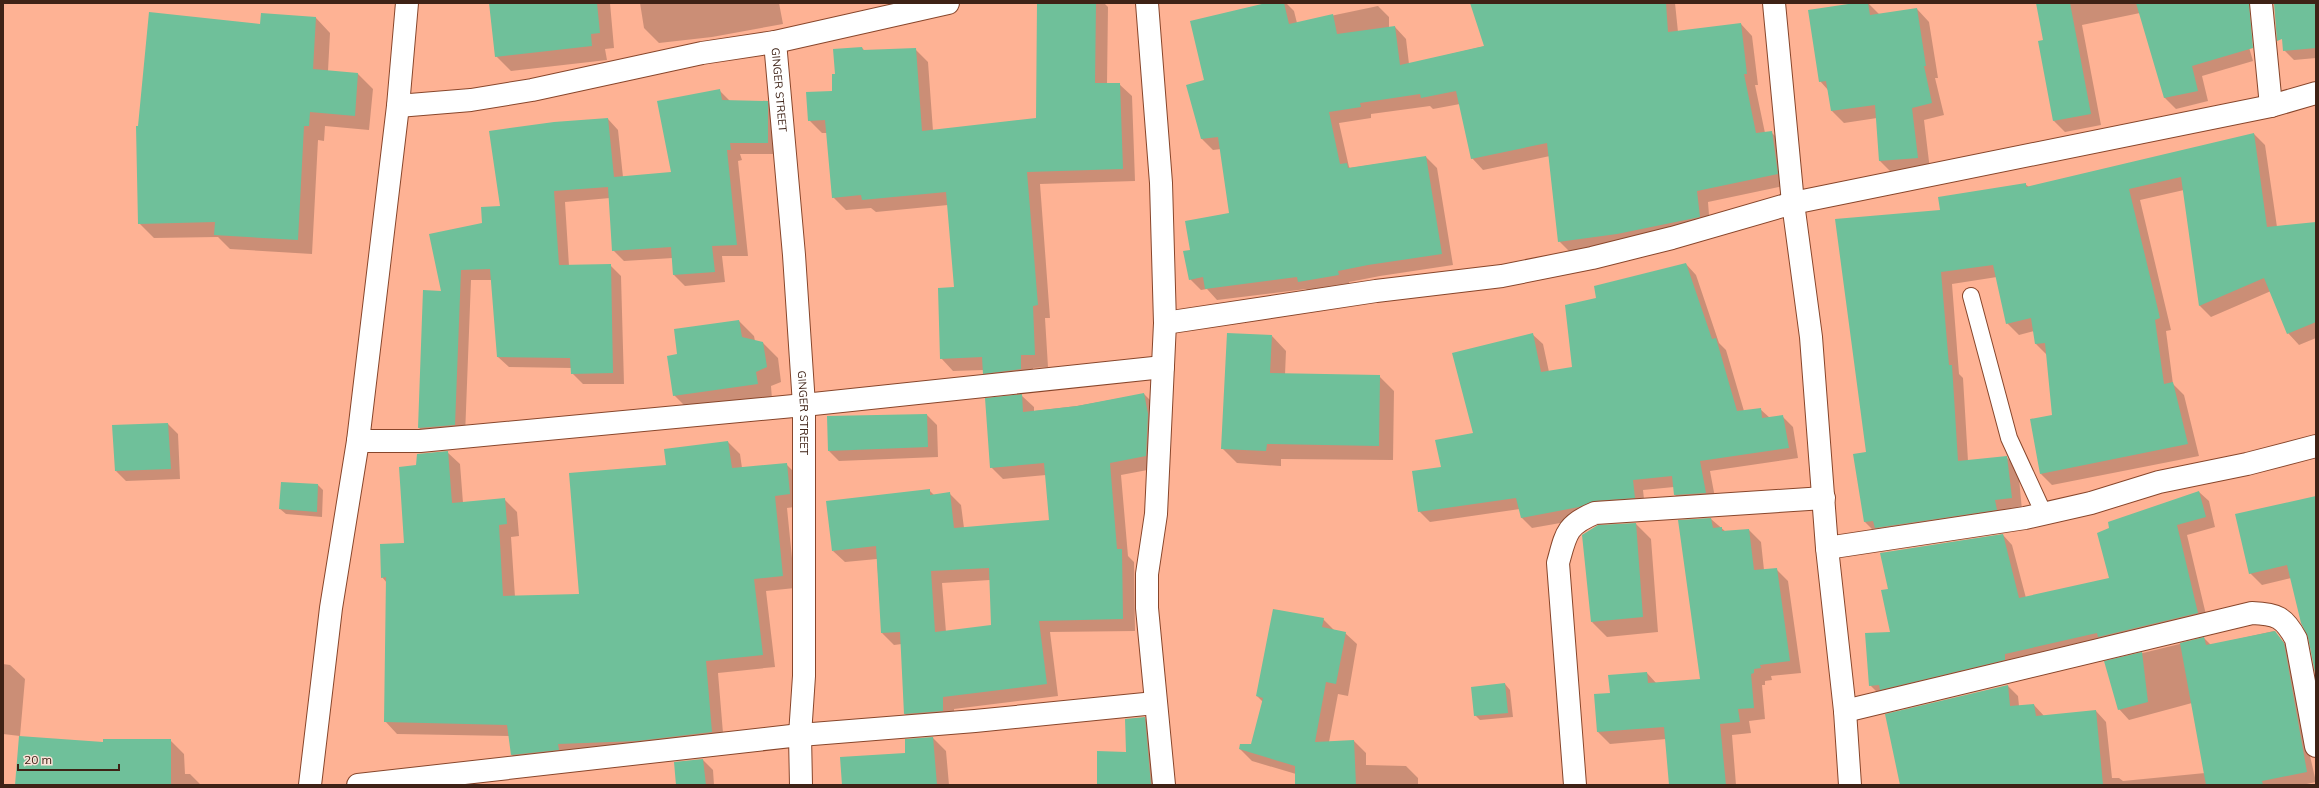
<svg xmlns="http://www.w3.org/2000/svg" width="2319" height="788" font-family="Mulish,sans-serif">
	<rect width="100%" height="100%" fill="#feb294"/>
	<path fill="#0003" fill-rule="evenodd" d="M 490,3 L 610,3 L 614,48 L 605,49 L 607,60 L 511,71 L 496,56 Z
		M 640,3 L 779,3 L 783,24 L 712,37 L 659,43 L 644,28 Z
		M 1038,3 L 1104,3 L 1108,7 L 1107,84 L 1119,84 L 1132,96 L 1135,181 L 1040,184 L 1050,318 L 1045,318 L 1048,367 L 1033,368 L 1034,382 L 997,386 L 984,373 L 984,370 L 953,371 L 941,358 L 955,288 L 948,205 L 876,212 L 871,208 L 846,210 L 833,197 L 828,133 L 822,133 L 809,120 L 834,92 L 836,75 L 862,48 L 865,51 L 915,49 L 928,62 L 933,131 L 1037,119 Z
		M 1270,3 L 1286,3 L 1294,11 L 1297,23 L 1378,6 L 1389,17 L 1389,28 L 1395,27 L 1406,39 L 1409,64 L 1485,46 L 1471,3 L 1675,3 L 1678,32 L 1741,24 L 1752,36 L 1758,85 L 1755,85 L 1765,133 L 1771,132 L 1782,143 L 1788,185 L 1708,202 L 1710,228 L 1570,252 L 1559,241 L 1550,156 L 1483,170 L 1472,158 L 1460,104 L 1433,109 L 1430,106 L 1371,114 L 1371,118 L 1339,123 L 1349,167 L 1350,168 L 1426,157 L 1437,168 L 1453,265 L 1380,276 L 1349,282 L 1350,286 L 1310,293 L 1306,289 L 1217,300 L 1207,289 L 1201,290 L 1190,279 L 1191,251 L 1230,214 L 1221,149 L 1213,150 L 1202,139 L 1205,80 Z
		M 1862,3 L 1868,3 L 1880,15 L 1917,9 L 1929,22 L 1938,78 L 1935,78 L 1944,115 L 1924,120 L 1930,170 L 1892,173 L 1880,161 L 1877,118 L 1844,123 L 1832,111 L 1828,90 L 1820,81 Z
		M 2037,3 L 2236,3 L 2253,61 L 2202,76 L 2208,101 L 2176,109 L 2165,98 L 2140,13 L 2082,25 L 2101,125 L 2065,132 L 2054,121 L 2039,42 L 2044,41 Z
		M 2280,3 L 2316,3 L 2316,58 L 2294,60 L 2284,50 Z
		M 316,18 L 330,33 L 328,71 L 358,74 L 373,89 L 369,130 L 325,126 L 324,141 L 318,140 L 312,254 L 230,249 L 218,237 L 154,238 L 139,223 L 139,127 L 261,25 Z
		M 719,90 L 730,101 L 767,102 L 778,112 L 779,154 L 740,154 L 742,160 L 738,161 L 748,256 L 722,256 L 725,282 L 685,286 L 674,275 L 673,258 L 624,261 L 613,250 L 610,198 L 565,202 L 569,266 L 610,265 L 621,276 L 624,384 L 583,384 L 572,373 L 572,368 L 509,367 L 498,357 L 492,280 L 471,280 L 465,436 L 429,439 L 419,428 L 424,291 L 443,292 L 483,224 L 608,119 L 618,130 L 623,177 L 672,173 Z
		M 2254,134 L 2265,145 L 2277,227 L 2316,223 L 2316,338 L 2299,345 L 2288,333 L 2271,291 L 2211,317 L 2200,306 L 2184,190 L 2140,200 L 2171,330 L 2166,331 L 2173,384 L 2184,395 L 2199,456 L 2052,485 L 2041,474 L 2054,416 L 2047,355 L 2036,344 L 2034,331 L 2019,335 L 2007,323 L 1997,277 L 1952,284 L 1959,374 L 1963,378 L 1968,461 L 2006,457 L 2018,468 L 2022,510 L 1876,533 L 1865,522 L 1867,453 L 1941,211 L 2025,184 L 2029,187 Z
		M 1686,264 L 1696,275 L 1719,343 L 1726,350 L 1744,411 L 1760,409 L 1770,418 L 1782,416 L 1793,427 L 1798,458 L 1710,471 L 1716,503 L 1686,505 L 1675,495 L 1674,487 L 1643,490 L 1645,508 L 1532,528 L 1522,518 L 1520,509 L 1430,522 L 1419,511 L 1442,468 L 1475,433 L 1532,334 L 1543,344 L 1549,372 L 1573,368 L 1597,299 Z
		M 739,321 L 754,336 L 755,341 L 763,343 L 778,358 L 781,382 L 771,386 L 772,399 L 689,410 L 674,395 L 679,355 Z
		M 1272,336 L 1286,351 L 1285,375 L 1379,376 L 1394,391 L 1393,460 L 1281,459 L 1281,466 L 1237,463 L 1222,448 Z
		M 1144,394 L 1156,406 L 1158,468 L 1121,475 L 1128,556 L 1134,562 L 1135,631 L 1050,632 L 1058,696 L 954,709 L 955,723 L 916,726 L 905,714 L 902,644 L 894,645 L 882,633 L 877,559 L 845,562 L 833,551 L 929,490 L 934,495 L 949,493 L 961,505 L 964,528 L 1051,521 L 1046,475 L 1003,479 L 991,467 L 1022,396 L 1034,407 L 1034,411 L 1077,406 ZM 990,580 L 992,626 L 946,632 L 942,583 Z
		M 927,415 L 937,425 L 938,457 L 839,461 L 829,451 Z
		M 168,424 L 178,434 L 180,479 L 126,481 L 116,471 Z
		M 728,442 L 740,454 L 742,468 L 786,464 L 799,477 L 802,506 L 787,508 L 795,588 L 766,591 L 775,667 L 718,673 L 724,745 L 524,767 L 512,755 L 509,736 L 397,734 L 385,721 L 387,583 L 382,577 L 405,544 L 417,466 L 447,452 L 460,464 L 463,503 L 504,499 L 517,512 L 519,536 L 511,537 L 515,597 L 581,595 L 667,466 Z
		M 318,485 L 323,490 L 322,517 L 286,514 L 280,509 Z
		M 2199,492 L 2209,501 L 2215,527 L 2187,535 L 2208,623 L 1880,695 L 1870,685 L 1891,633 L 1889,589 L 2003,535 L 2012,545 L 2026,598 L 2110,579 Z
		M 2316,498 L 2316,665 L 2291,578 L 2262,585 L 2250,573 Z
		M 1711,519 L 1726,532 L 1749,530 L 1761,542 L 1764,570 L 1776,569 L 1788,581 L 1801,673 L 1771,676 L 1772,680 L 1765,681 L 1765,685 L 1762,685 L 1765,719 L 1749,721 L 1751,733 L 1732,735 L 1736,785 L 1670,785 L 1666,739 L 1610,744 L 1598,732 L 1595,695 L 1611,694 L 1647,673 L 1657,684 L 1701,680 Z
		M 1636,524 L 1651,539 L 1658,632 L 1607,637 L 1592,622 Z
		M 1323,619 L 1335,631 L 1345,633 L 1357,644 L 1348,696 L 1338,694 L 1329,742 L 1354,741 L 1366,753 L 1366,765 L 1406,766 L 1418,778 L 1418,785 L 1298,785 L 1296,774 L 1252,761 L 1240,749 L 1252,745 L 1263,702 L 1257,696 Z
		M 2274,631 L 2294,655 L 2299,680 L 2293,682 L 2316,782 L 2302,785 L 1901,785 L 2008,686 L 2018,696 L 2019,706 L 2034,705 L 2045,717 L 2096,711 L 2106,722 L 2112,778 L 2119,778 L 2123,781 L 2205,773 L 2192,703 L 2129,720 L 2119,709 L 2106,662 L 2204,638 L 2211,645 Z
		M 3,664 L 10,665 L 25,679 L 20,736 L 3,734 Z
		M 1505,684 L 1510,690 L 1513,717 L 1480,720 L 1475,715 Z
		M 1144,718 L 1150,723 L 1156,785 L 1099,785 L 1098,784 L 1127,753 Z
		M 933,738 L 946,751 L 949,785 L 843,785 L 906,754 L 906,740 Z
		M 170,740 L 184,754 L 185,774 L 190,774 L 201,785 L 16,785 L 104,743 Z
		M 703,760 L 713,770 L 714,785 L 677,785 Z"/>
	<path fill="#6fc09a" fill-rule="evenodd" d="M 489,3 L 597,3 L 600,33 L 591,34 L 592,46 L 495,57 Z
		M 1037,3 L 1096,3 L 1095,83 L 1120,83 L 1123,169 L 1027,172 L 1038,305 L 1033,306 L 1035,355 L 1021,355 L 1021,369 L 983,374 L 982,357 L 940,359 L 938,288 L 954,287 L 946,192 L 862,200 L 861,195 L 832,198 L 825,120 L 808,121 L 806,92 L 832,91 L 832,74 L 835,74 L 833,49 L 862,47 L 863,50 L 916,48 L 922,131 L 1036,118 Z
		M 1266,3 L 1284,3 L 1289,24 L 1333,14 L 1337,34 L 1395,26 L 1400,65 L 1484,46 L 1470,3 L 1666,3 L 1668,32 L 1741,23 L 1747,74 L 1744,74 L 1756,133 L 1772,131 L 1778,174 L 1697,191 L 1700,217 L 1617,234 L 1558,242 L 1547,143 L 1471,159 L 1456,91 L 1421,98 L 1420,94 L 1360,103 L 1361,107 L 1329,112 L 1340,164 L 1347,163 L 1348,168 L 1426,156 L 1442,254 L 1368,265 L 1338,271 L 1339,275 L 1298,282 L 1297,277 L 1205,289 L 1203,277 L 1189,280 L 1183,251 L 1190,250 L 1185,221 L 1229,213 L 1218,137 L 1201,139 L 1186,85 L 1204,80 L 1190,21 Z
		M 1855,3 L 1868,3 L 1870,15 L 1917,8 L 1926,66 L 1924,66 L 1932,103 L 1912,108 L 1918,158 L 1879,161 L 1875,105 L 1831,111 L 1826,81 L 1819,82 L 1808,10 Z
		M 2036,3 L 2070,3 L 2091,114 L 2053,121 L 2038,41 L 2043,40 Z
		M 2136,3 L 2249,3 L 2253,48 L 2192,66 L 2198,91 L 2164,98 Z
		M 2274,3 L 2316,3 L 2316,48 L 2283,51 L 2282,39 L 2277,41 Z
		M 149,12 L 260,24 L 261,13 L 316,17 L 313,69 L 358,73 L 355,116 L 310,112 L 309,126 L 304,126 L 298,240 L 214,235 L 215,222 L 138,224 L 136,126 L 138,126 Z
		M 720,89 L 722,100 L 768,101 L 768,143 L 730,143 L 731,150 L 727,150 L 737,245 L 712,246 L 715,272 L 673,275 L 671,247 L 612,251 L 608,187 L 554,191 L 559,265 L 611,264 L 613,373 L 571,374 L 570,358 L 497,357 L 490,269 L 461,270 L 455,425 L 418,428 L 423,290 L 441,291 L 429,234 L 482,223 L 481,207 L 500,206 L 489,131 L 554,122 L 608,118 L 614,177 L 671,172 L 657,101 Z
		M 2254,133 L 2267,227 L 2316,222 L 2316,322 L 2287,334 L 2264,278 L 2199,306 L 2181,177 L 2129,189 L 2160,318 L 2155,320 L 2164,384 L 2173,382 L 2188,444 L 2040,474 L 2030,419 L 2052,415 L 2045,343 L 2035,344 L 2031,318 L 2006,324 L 1993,265 L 1941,272 L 1949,365 L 1952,365 L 1958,461 L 2007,456 L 2012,498 L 1995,500 L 1997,510 L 1875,528 L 1873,521 L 1864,522 L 1853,454 L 1866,452 L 1835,219 L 1940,210 L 1938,197 L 2026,183 L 2026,187 Z
		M 1686,263 L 1712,339 L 1716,338 L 1737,411 L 1761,408 L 1762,418 L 1783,415 L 1789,448 L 1700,461 L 1706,493 L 1674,495 L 1672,476 L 1633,480 L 1635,498 L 1594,501 L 1579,507 L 1521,518 L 1516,498 L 1418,512 L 1412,471 L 1441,467 L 1435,440 L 1473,433 L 1452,353 L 1533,333 L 1541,372 L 1572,367 L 1565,305 L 1596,298 L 1594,286 Z
		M 739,320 L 742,337 L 763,342 L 767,367 L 756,372 L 758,384 L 673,396 L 667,356 L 677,354 L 674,329 Z
		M 1227,333 L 1272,335 L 1270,373 L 1380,375 L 1379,446 L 1267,444 L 1266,451 L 1221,449 Z
		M 1144,393 L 1148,414 L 1146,456 L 1110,463 L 1117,549 L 1122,549 L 1123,619 L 1039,621 L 1047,684 L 943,697 L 943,711 L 904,714 L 900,632 L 881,633 L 876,546 L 832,551 L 826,501 L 930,489 L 930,495 L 950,492 L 954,528 L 1049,520 L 1044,463 L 990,468 L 985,398 L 1022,394 L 1023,412 L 1077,406 ZM 989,568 L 991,625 L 935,632 L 931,571 Z
		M 927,414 L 928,447 L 828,451 L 827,416 Z
		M 168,423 L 171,469 L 115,471 L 112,425 Z
		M 728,441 L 732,468 L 787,463 L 790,494 L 775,496 L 783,576 L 754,579 L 763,655 L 706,661 L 712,732 L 637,741 L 558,744 L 559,750 L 511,755 L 507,725 L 384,722 L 386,577 L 381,578 L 380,544 L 404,543 L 399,467 L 416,465 L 417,454 L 448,451 L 452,503 L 505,498 L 507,524 L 499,525 L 503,596 L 579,594 L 569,473 L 666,465 L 664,449 Z
		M 281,482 L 318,484 L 317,512 L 279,509 Z
		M 2199,491 L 2206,517 L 2177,525 L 2198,613 L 2098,637 L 2097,633 L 2005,654 L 2005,660 L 1880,690 L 1879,685 L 1869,686 L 1865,633 L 1890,632 L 1881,590 L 1888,589 L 1880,553 L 2003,534 L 2019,598 L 2109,578 L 2097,533 L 2109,528 L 2108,522 Z
		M 2316,496 L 2316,678 L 2308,637 L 2301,623 L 2287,565 L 2249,574 L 2235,514 Z
		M 1711,518 L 1713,528 L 1722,527 L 1722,531 L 1749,529 L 1754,570 L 1777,568 L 1790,661 L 1760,665 L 1761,668 L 1754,669 L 1754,673 L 1751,674 L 1754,708 L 1738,709 L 1740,722 L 1720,724 L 1726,785 L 1669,785 L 1664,727 L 1597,732 L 1594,694 L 1610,693 L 1608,675 L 1647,672 L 1648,683 L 1700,679 L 1678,520 Z
		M 1636,523 L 1643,617 L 1591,622 L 1582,535 L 1598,525 Z
		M 1273,609 L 1324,618 L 1322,627 L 1346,632 L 1336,684 L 1326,682 L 1315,742 L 1354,740 L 1356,785 L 1295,785 L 1295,766 L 1239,749 L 1240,744 L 1251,744 L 1263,698 L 1256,696 Z
		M 2275,631 L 2284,643 L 2307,772 L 2262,781 L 2263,785 L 2206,785 L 2180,643 L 2204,637 L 2206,645 Z
		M 2142,652 L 2148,702 L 2118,710 L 2104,661 Z
		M 1505,683 L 1508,713 L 1474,716 L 1471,687 Z
		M 2008,685 L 2010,706 L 2034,704 L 2036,716 L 2096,710 L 2103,785 L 1900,785 L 1885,714 Z
		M 1145,717 L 1151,785 L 1097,784 L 1097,751 L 1126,752 L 1125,719 Z
		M 19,736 L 103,742 L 103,739 L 171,739 L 171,785 L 15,785 Z
		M 933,737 L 937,785 L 842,785 L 840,757 L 905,753 L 905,739 Z
		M 703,759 L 706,785 L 676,785 L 674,762 Z"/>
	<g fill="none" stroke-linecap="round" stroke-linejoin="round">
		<g stroke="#88462b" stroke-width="18">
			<path id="service" d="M 1971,296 L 2009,438 L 2044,514"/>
		</g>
		<g stroke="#88462b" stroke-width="24">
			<g id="minor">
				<path d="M 1147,3 L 1161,183 L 1165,323 L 1156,514 L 1147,574 L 1147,608 L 1164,785"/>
				<path d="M 1774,3 L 1793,203 L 1811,337 L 1827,548 L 1845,711 L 1850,785"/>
				<path d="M 2261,3 L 2271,106"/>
				<path id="s1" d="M 775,42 L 794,255 L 804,405 L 804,676 L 800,735 L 801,785"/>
				<path d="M 398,106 L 471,100 L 532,90 L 702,53 L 775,42 L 948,3"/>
				<path d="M 1165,323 L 1376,291 L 1502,276 L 1592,258 L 1672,238 L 1793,203 L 2271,106 L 2316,93"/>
				<path d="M 358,441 L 420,441 L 804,405 L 1163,367"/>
				<path d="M 1827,548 L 2025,518 L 2091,503 L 2159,482 L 2247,464 L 2316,446"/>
				<path d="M 1845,711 L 2252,613 C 2277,614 2284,617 2296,639 L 2316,746"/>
				<path d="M 310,785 L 331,608 L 358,441 L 398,106 L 407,3"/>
				<path d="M 358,785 L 800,735 L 975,721 L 1155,703"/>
				<path d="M 1575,785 L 1558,563 C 1566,534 1566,525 1595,513 L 1824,498"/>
			</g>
		</g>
		<use href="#service" stroke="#fff" stroke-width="16"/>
		<use href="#minor" stroke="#fff" stroke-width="22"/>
	</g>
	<g text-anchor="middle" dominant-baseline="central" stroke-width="4" stroke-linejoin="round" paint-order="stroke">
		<g font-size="11" fill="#3e2216" stroke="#fae2d8">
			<text stroke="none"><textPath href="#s1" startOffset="48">GINGER STREET</textPath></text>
			<text stroke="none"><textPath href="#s1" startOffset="372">GINGER STREET</textPath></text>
		</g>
	</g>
	<rect width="2319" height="788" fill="none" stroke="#3e2216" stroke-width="8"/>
	<path d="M18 764v6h101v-6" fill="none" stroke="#3e2216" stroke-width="2"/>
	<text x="24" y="764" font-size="12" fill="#3e2216" stroke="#fae2d8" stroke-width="3" paint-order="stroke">20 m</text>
</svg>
